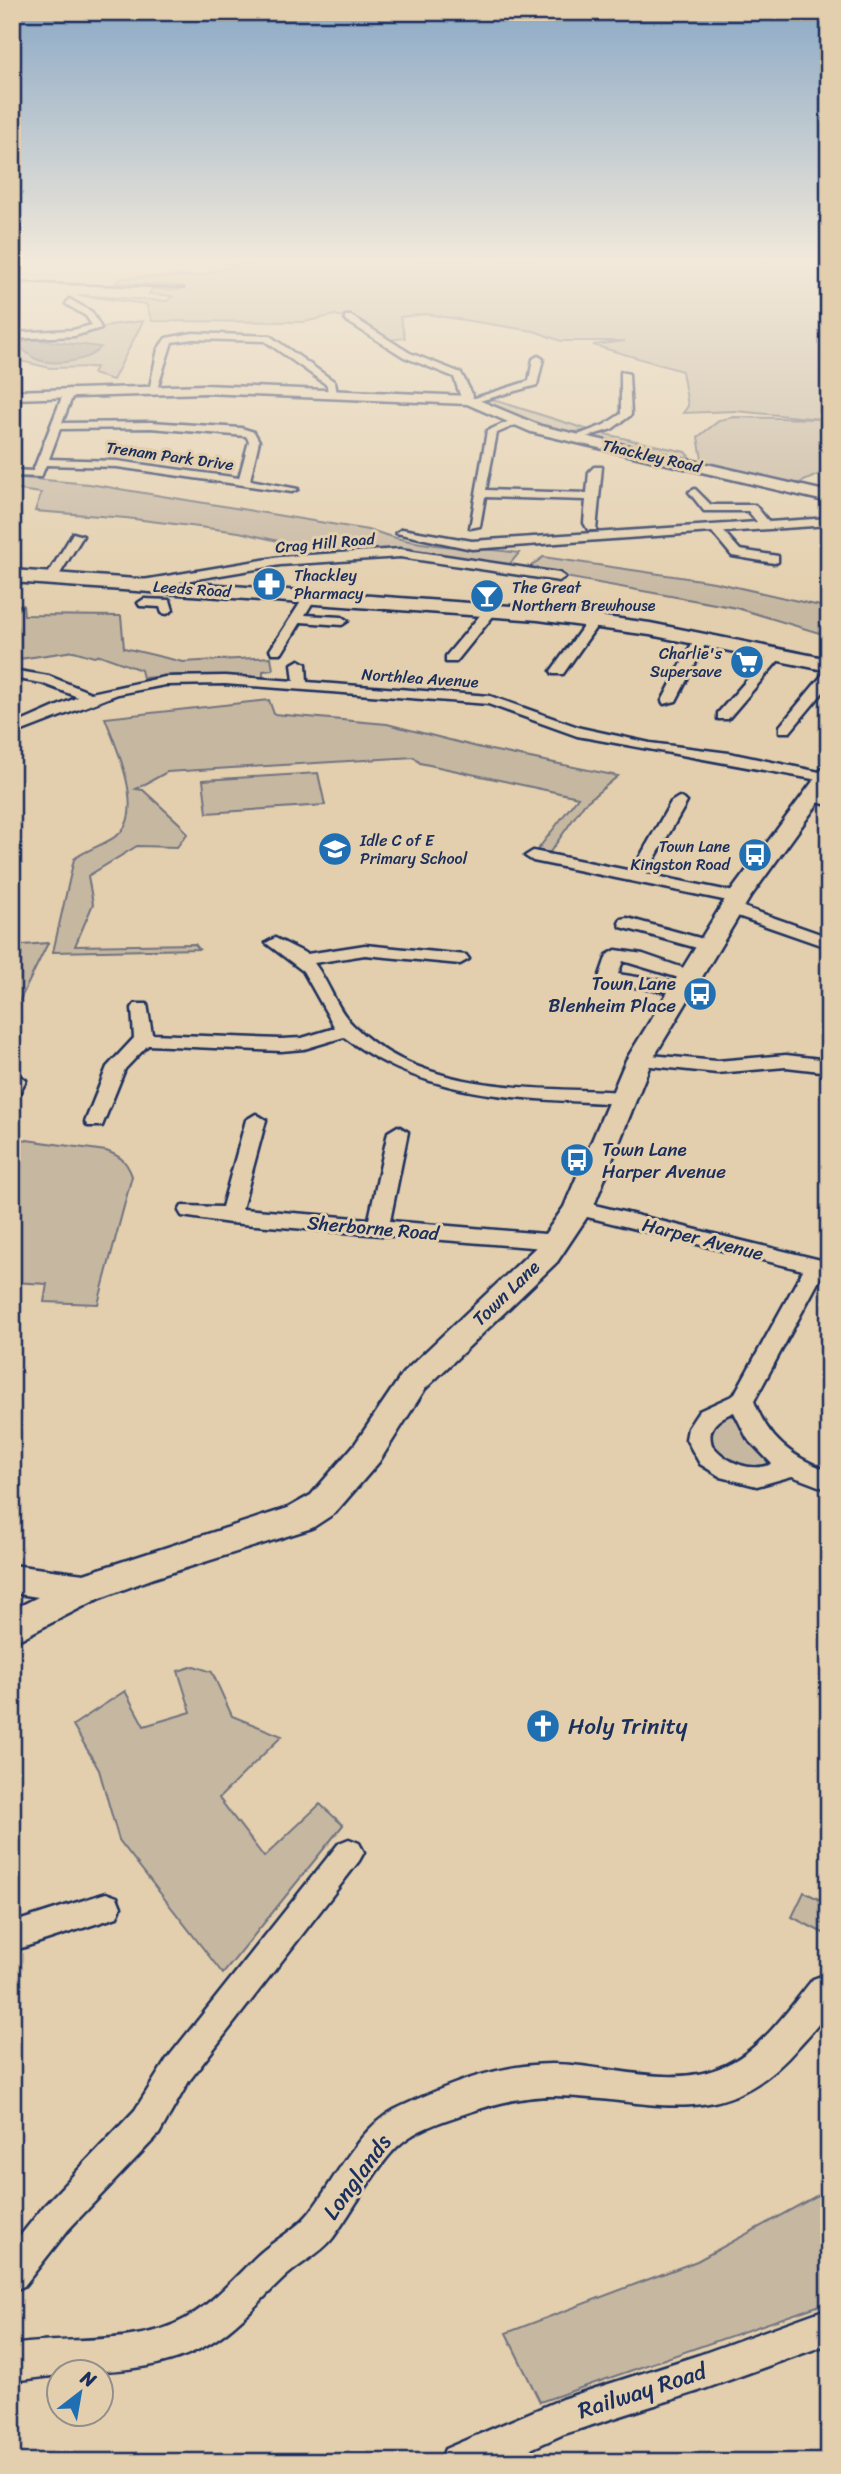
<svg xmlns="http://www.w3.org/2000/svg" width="841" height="2474" font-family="Sriracha,sans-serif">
	<rect width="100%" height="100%" fill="#e3cfad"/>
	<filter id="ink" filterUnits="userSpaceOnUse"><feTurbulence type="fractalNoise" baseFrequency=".0143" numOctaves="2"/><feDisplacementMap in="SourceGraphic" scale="14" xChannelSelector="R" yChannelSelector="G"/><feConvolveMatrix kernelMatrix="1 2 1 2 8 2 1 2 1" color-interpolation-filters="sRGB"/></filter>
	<g filter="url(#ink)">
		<path fill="#c6b7a1" stroke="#707380" stroke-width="2" d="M 254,260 L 829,260 L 829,470 L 795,485 L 703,464 L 698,437 L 720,420 L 734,417 L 820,419 L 735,411 L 683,413 L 688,406 L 682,371 L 593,345 L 625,341 L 561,341 L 534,331 L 426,314 L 400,317 L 405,338 L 390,340 L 353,319 L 335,315 L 304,322 L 152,321 L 146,304 L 77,295 L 167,301 L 173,296 L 149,294 L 152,289 L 180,290 L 183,286 L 116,283 L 122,278 L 198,276 Z
			M 143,321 L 113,380 L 93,374 L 96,367 L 50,368 L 12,359 L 12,339 L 86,335 L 110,325 Z
			M 491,399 L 589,430 L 574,432 L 580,434 L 575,436 L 516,419 L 485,402 Z
			M 600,433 L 685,452 L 694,462 L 591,438 Z
			M 12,477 L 89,484 L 374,531 C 421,549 470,546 519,553 L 509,565 L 403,551 L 335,554 L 239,532 L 126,518 L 35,511 L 41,493 L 12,489 Z
			M 543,557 L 714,582 L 829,608 L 829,636 L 737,608 L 526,570 Z
			M 23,605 L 24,615 L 121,616 L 124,648 L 183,662 L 271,657 L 273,670 L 263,671 L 263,679 L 181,675 L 143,678 L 141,670 L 100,655 L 94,657 L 74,651 L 12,660 L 12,606 Z
			M 269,700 L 274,714 L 387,724 L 481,748 L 618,776 L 584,804 L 550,852 L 535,853 L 578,797 L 420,763 L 414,757 L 167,772 L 136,789 L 143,790 L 180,824 L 187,834 L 177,847 L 137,846 L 88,876 L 93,904 L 75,946 L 195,944 L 199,949 L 53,952 L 74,859 C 88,848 109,844 121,832 C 144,808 115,743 105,718 Z
			M 318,773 L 325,805 L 207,813 L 203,780 Z
			M 48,943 L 43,953 L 12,1016 L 12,946 Z
			M 12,1138 L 106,1151 C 121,1156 127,1162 132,1176 L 98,1304 L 44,1302 L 47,1284 L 12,1282 Z
			M 724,1414 L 736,1417 L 755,1448 L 769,1462 L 767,1466 L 736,1468 L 709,1446 L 708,1427 Z
			M 194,1666 L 212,1672 L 232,1716 L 282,1736 L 219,1798 L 264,1857 L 320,1804 L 343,1825 L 223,1974 L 119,1840 L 99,1770 L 73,1725 L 125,1691 L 144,1726 L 191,1712 L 178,1671 Z
			M 804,1892 L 829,1904 L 829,1936 L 792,1917 Z
			M 829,2189 L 829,2302 L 540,2402 L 506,2333 L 697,2261 Z"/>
		<path fill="#9f9892" stroke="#6a6e7d" stroke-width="2" d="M 28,339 L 101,347 C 89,362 54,366 36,359 C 30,356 23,349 17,345 Z"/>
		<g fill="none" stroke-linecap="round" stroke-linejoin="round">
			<g stroke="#1b2f5e" stroke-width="5">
				<path id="street" d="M 69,299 L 92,312 L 101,328 L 74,336 L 12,339 L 12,333 L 73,330 L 92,325 L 86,316 L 66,304 Z
					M 345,316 L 351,316 L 410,353 L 461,373 L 473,396 L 470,401 L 462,401 L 454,377 L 404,357 L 345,320 Z
					M 193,333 L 270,336 L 335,382 L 337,394 L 328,396 L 327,385 L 265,341 L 193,339 L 172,342 L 157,389 L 149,391 L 158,349 L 166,338 Z
					M 538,356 L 543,359 L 537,385 L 472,403 L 472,399 L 529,381 L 533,359 Z
					M 621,372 L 629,374 L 631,415 L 612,429 L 573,441 L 573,437 L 604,425 L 621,414 Z
					M 69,389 L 74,392 L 62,423 L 151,422 L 241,428 L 254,432 L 259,441 L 250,480 L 298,489 L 292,492 L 117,467 L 46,465 L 41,477 L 12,476 L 12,470 L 33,471 L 64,392 ZM 151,428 L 246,436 L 249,441 L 239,478 L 117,461 L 49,459 L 60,429 Z
					M 514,419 L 518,420 L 518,424 L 497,433 L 486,490 L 587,493 L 589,472 L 594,467 L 602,467 L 596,530 L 588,530 L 584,523 L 586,500 L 485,497 L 480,526 L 470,528 L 487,431 Z
					M 695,489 L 711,505 L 755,505 L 769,522 L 829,518 L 829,525 L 724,532 L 740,550 L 778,556 L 778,562 L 774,563 L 732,556 L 712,532 L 472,549 L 396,533 L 402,529 L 472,541 L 757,522 L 748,511 L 704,511 L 689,492 Z
					M 73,533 L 83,536 L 55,582 L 47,582 L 45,579 Z
					M 400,549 L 559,573 L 565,577 L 559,581 L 400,557 L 280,565 L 137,589 L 131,585 L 137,581 L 280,557 Z
					M 310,593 L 316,597 L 305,615 L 342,617 L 348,621 L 342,625 L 301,622 L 282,653 L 272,653 L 270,650 L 306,594 Z
					M 144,599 L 170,600 L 173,610 L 167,614 L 162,613 L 160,607 L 140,606 L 138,603 Z
					M 487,607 L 498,610 L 456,662 L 446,662 L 446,656 Z
					M 590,617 L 601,620 L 563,674 L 553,674 L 551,671 Z
					M 696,636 L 708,639 L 676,701 L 664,704 L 662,701 Z
					M 772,651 L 784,654 L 728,719 L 718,719 L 718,713 Z
					M 299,660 L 306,664 L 307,682 L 490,696 L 581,728 L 650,743 L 729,753 L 829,774 L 829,782 L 577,736 L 488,704 L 225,684 L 165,685 L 118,694 L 12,735 L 12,726 L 78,697 L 41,683 L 12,678 L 12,670 L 49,676 L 91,693 L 165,677 L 225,676 L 294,681 L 292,664 Z
					M 829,672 L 829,685 L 790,732 L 780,732 L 780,726 L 824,673 Z
					M 812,792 L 829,795 L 829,805 L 807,800 L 807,794 Z
					M 679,797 L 687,802 L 646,874 L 744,894 L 744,902 L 738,903 L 533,861 L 525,856 L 533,851 L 632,871 L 671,802 Z
					M 732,903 L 829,937 L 829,948 L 726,912 L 726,904 Z
					M 627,918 L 714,942 L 717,946 L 708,951 L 621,927 L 619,923 L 621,919 Z
					M 275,938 L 307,954 L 365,945 L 466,955 L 469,959 L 460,964 L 365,955 L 314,963 C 329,982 336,1009 354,1026 C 423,1095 536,1087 625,1092 L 635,1098 L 625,1104 C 524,1098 428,1101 344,1037 L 304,1049 L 281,1051 L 148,1045 L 125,1069 L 102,1126 L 88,1126 L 85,1122 L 107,1067 L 134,1038 L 132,1008 L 135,1004 L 147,1004 L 152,1034 L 281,1039 L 302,1038 L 335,1028 L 303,971 L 266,943 Z
					M 616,950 L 643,954 L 695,972 L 698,976 L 689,981 L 623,961 L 618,974 L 681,984 L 690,989 L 681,994 L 602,982 L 599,978 L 607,955 Z
					M 639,1054 L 717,1061 L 786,1055 L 829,1060 L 829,1072 L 786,1067 L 717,1073 L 632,1064 L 630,1060 Z
					M 17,1074 L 26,1080 L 19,1093 L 12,1095 L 12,1075 Z
					M 256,1114 L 266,1120 L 242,1209 L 369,1219 L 388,1132 L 398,1126 L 408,1132 L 390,1221 L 557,1235 L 568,1242 L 557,1249 L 230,1223 L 182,1216 L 179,1211 L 182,1206 L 222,1207 L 246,1120 Z
					M 578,1201 L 829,1262 L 829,1276 L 822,1275 L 754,1401 C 768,1439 791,1457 829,1471 L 829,1490 L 792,1476 L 757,1486 L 721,1477 L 700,1464 L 686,1439 L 688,1428 L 699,1411 L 734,1395 L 803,1270 L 571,1213 L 568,1208 ZM 734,1412 L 747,1438 L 772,1464 C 750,1473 727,1463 712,1445 C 706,1427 719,1418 734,1412 Z
					M 349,1839 L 359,1843 L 364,1852 L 359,1861 L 189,2081 L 159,2134 L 68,2230 L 24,2286 L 12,2291 L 12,2246 L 44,2206 L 135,2110 L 167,2059 L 339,1843 Z
					M 106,1893 L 117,1897 L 121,1907 L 117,1917 L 12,1951 L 12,1923 Z
					M 824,1975 L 829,1977 C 829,1986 832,2001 828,2009 C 823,2021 808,2036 799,2046 C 722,2137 652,2097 554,2096 C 522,2096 492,2104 461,2115 C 443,2121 424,2127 408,2138 C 381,2155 353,2212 332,2239 C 319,2255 298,2264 283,2279 C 264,2297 246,2317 225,2333 C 177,2370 117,2372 60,2372 L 60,2375 L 12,2381 L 12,2345 C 67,2336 135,2347 185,2319 C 213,2303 234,2278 257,2256 C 274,2240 296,2230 310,2212 C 335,2180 357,2130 394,2110 C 442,2087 497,2064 552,2064 C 608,2064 673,2091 726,2065 C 764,2047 787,2011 813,1979 Z
					M 829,2308 L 829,2344 L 699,2391 L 564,2434 L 502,2462 L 440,2462 L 445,2449 L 562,2399 L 699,2355 Z"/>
			</g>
			<g stroke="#1b2f5e" stroke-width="5">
				<path id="secondary" d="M 205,385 L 469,396 L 541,426 L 829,492 L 829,502 L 531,432 L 467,404 L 205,393 L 12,399 L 12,391 Z
					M 829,767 L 829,788 L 749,899 L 652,1060 L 593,1208 L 557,1262 L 425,1389 L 379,1462 L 335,1513 L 312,1528 L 154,1578 L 98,1599 L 12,1643 L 12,1610 L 38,1597 L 12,1593 L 12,1565 L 84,1574 L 288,1508 L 311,1495 L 355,1444 L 403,1373 L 535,1248 L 564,1207 L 626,1060 L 726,898 L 822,769 Z"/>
			</g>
			<g stroke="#1b2f5e" stroke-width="5">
				<path id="primary" d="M 12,570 L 538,608 L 650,623 L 829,659 L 829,671 L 650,635 L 538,620 L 12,582 Z"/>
			</g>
			<use href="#street" fill="#e3cfad" fill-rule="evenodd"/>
			<use href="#secondary" fill="#e3cfad" fill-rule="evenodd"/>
			<use href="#primary" fill="#e3cfad" fill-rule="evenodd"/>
			<path stroke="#1b2f5e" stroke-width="2.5" d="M 12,282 L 185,288"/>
		</g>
	</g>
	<linearGradient id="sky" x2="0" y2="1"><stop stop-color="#8ba9c6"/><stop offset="0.43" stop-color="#f2e9da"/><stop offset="1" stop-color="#f2e9da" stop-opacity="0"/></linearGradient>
	<rect width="841" height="606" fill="url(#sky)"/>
	<defs>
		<g id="pharmacy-disc" transform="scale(1.75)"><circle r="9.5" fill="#1f6fb2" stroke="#e3cfad"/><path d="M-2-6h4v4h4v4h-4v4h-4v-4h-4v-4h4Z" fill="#fff"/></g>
		<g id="bar-disc" transform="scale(1.75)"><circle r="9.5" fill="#1f6fb2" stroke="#e3cfad"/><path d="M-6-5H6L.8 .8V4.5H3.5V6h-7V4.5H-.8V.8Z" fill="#fff"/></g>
		<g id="supermarket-disc" transform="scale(1.75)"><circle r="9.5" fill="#1f6fb2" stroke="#e3cfad"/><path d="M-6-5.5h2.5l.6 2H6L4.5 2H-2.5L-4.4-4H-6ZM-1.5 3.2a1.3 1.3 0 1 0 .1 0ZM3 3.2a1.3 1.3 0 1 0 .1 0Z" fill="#fff"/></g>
		<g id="school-disc" transform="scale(1.75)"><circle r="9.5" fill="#1f6fb2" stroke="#e3cfad"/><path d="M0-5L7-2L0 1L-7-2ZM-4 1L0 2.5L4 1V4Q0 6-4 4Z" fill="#fff"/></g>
		<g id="bus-disc" transform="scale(1.75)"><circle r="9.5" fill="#1f6fb2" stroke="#e3cfad"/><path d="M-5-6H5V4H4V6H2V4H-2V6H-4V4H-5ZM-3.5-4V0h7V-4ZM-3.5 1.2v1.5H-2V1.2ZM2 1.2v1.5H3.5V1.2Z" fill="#fff"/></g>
		<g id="church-disc" transform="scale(1.75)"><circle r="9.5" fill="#1f6fb2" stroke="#e3cfad"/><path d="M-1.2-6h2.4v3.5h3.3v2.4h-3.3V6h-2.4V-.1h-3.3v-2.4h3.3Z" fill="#fff"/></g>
	</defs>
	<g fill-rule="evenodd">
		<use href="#pharmacy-disc" x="269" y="584"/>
		<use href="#bar-disc" x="487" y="596"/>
		<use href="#supermarket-disc" x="747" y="662"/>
		<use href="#school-disc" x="335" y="849"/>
		<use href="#bus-disc" x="755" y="855"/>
		<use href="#bus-disc" x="700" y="994"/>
		<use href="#bus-disc" x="577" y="1160"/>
		<use href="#church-disc" x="543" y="1726"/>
	</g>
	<g text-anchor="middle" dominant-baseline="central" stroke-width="6" stroke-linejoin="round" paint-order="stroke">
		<g font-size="16" fill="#1b2f5e" stroke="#e3cfad">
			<text transform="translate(170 456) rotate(8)">Trenam Park Drive</text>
			<text transform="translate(652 456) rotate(13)">Thackley Road</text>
			<text transform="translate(325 543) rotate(-5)">Crag Hill Road</text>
			<text transform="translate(192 589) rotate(4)">Leeds Road</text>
			<text transform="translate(420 678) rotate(4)">Northlea Avenue</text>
		</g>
		<g font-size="16" fill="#1b2f5e" stroke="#e3cfad" text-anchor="start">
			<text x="294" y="575">Thackley<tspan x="294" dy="18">Pharmacy</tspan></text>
			<text x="512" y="587">The Great<tspan x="512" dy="18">Northern Brewhouse</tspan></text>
			<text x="722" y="653" text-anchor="end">Charlie's<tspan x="722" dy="18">Supersave</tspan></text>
			<text x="360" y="840">Idle C of E<tspan x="360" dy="18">Primary School</tspan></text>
			<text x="730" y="846" text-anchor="end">Town Lane<tspan x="730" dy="18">Kingston Road</tspan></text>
		</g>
		<g font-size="19" fill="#1b2f5e" stroke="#e3cfad" text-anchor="end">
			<text x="676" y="983">Town Lane<tspan x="676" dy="22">Blenheim Place</tspan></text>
			<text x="602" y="1149" text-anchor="start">Town Lane<tspan x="602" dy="22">Harper Avenue</tspan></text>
		</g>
		<g font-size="19" fill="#1b2f5e" stroke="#e3cfad">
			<text transform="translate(373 1228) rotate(5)">Sherborne Road</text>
			<text transform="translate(703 1239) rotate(14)">Harper Avenue</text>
			<text transform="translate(506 1293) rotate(-44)">Town Lane</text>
		</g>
		<g font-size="23" fill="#1b2f5e" stroke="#e3cfad" text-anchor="start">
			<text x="568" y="1726">Holy Trinity</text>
		</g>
		<g font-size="23" fill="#1b2f5e" stroke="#e3cfad">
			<text transform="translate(357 2177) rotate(-54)">Longlands</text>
			<text transform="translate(642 2391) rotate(-18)">Railway Road</text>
		</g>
	</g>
	<rect width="841" height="2474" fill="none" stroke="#e3cfad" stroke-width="42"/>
	<rect x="21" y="21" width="799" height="2432" fill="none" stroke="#1b2f5e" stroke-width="2.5" filter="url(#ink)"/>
	<g transform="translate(80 2393) rotate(31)"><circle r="33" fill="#e3cfad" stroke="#938f8d" stroke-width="2"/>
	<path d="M0-5L12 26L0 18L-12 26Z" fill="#1f6fb2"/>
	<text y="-10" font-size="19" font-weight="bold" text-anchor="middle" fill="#1b2f5e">N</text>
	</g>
</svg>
